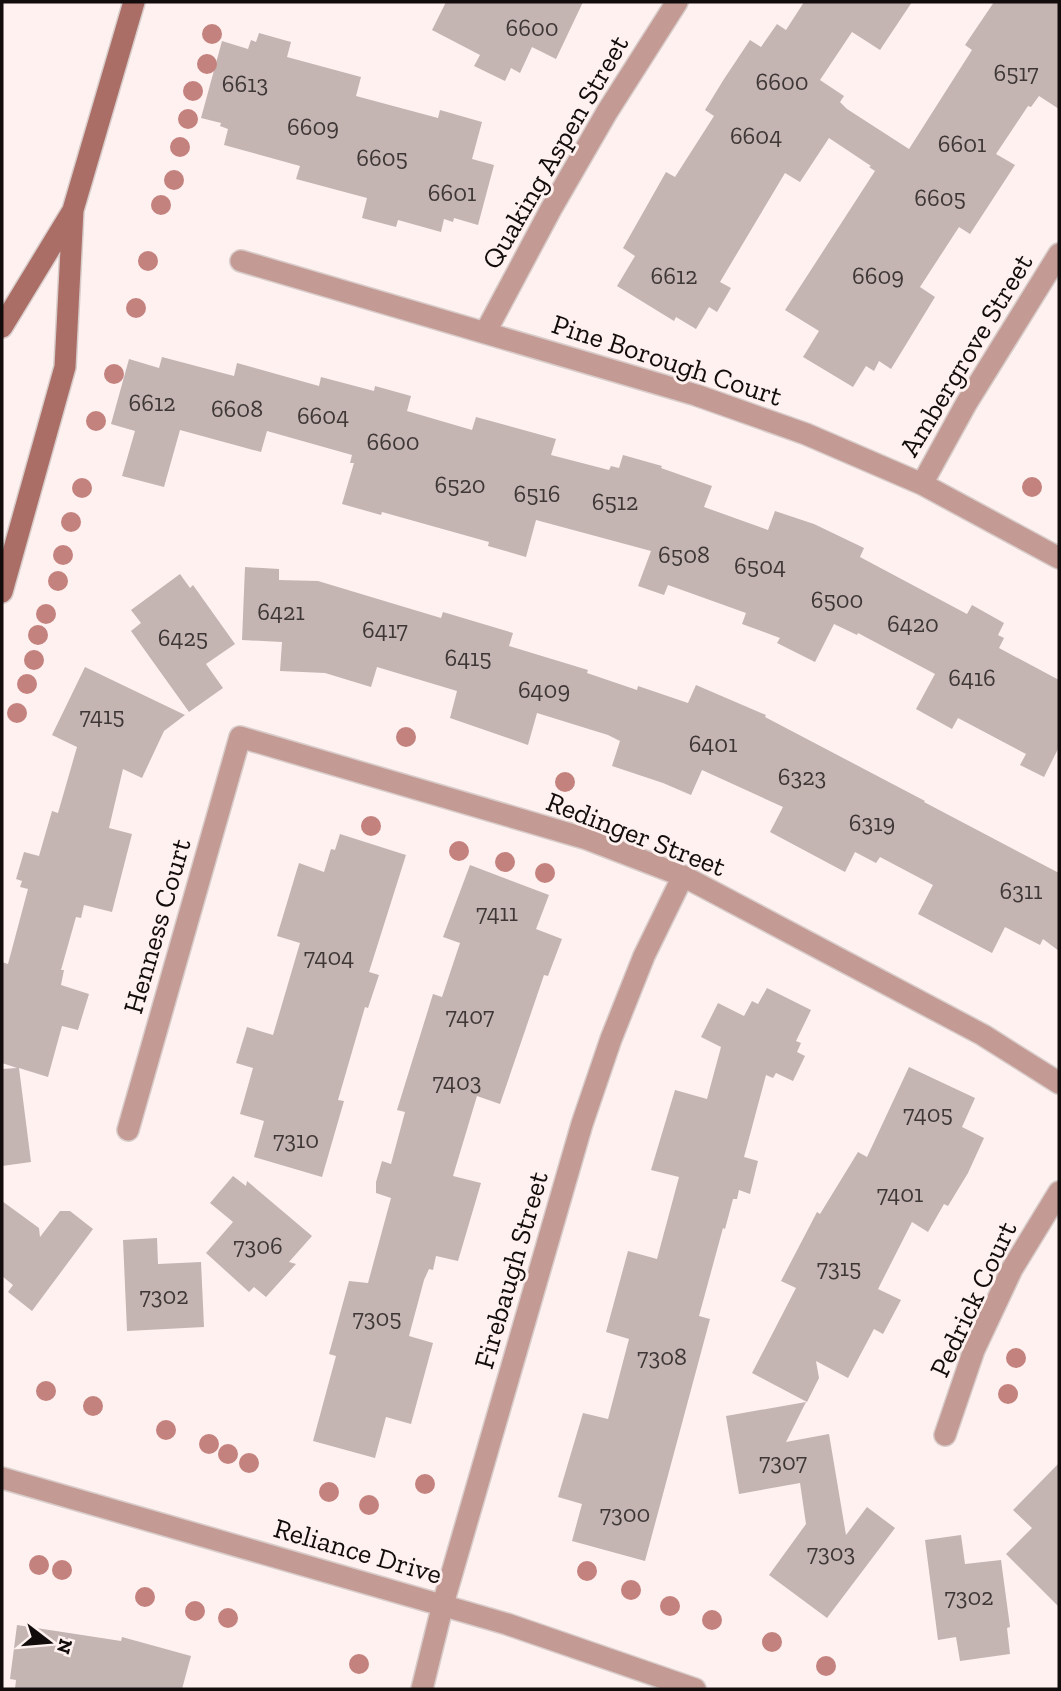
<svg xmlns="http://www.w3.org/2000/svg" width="1061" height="1691" font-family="'Zilla Slab',serif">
	<rect width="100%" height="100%" fill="#fef1ef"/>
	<path fill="#c4b5b3" d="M 446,2 L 583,2 L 556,59 L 532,47 L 520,73 L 511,68 L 505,81 L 474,66 L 480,55 L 432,30 Z
		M 804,2 L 912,2 L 880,50 L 852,32 L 820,80 L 844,96 L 840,102 L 847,109 L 909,149 L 972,50 L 965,45 L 994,2 L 1059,2 L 1059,109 L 1039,96 L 1031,107 L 1028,106 L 996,154 L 1015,165 L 970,234 L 959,227 L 920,287 L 935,297 L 891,369 L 879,361 L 874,371 L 866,366 L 853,387 L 803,357 L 819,331 L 785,310 L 875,171 L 869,167 L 871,166 L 829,138 L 800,182 L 785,173 L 720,282 L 731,288 L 717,312 L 709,307 L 696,329 L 676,317 L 674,321 L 617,286 L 635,256 L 623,248 L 666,172 L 675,177 L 714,116 L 705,110 L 724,79 L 750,40 L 761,47 L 777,24 L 786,30 Z
		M 259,33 L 291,42 L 287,57 L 361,77 L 356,96 L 438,118 L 440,110 L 482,122 L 472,159 L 494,165 L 478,225 L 454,218 L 453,222 L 444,219 L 441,232 L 398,220 L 396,227 L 362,218 L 367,198 L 296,179 L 300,166 L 224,145 L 228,129 L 220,126 L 221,123 L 201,118 L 222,41 L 248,49 L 251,40 L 256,42 Z
		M 162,357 L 234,376 L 237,363 L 319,386 L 321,377 L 374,391 L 375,386 L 411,396 L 407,411 L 472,430 L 476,417 L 556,439 L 551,455 L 609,470 L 611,466 L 619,468 L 623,455 L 662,466 L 661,468 L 712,486 L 704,507 L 768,530 L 775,511 L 814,524 L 864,548 L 860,557 L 967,614 L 972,605 L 1004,623 L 998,635 L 1004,638 L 999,648 L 1059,680 L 1059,747 L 1044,777 L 1020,765 L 1026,754 L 958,718 L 952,729 L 916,709 L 935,674 L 858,633 L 857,635 L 834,624 L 815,662 L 777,643 L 780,638 L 742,624 L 746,613 L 668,585 L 664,595 L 638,586 L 651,551 L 536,520 L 526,557 L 488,546 L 489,542 L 382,512 L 381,515 L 342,504 L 354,463 L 350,463 L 352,455 L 267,431 L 261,452 L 180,430 L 164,487 L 122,476 L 135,431 L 111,424 L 129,359 L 159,368 Z
		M 245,567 L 279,569 L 279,580 L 318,581 L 441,618 L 443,612 L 513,633 L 509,646 L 588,670 L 587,673 L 637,690 L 638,686 L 688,703 L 696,685 L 766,715 L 765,717 L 925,801 L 924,802 L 1059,873 L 1059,951 L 1043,939 L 1040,945 L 1005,927 L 992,953 L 918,914 L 933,885 L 880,857 L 876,863 L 855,852 L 845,872 L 770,832 L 783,807 L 702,770 L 691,795 L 663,783 L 612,766 L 620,741 L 608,735 L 537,713 L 528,745 L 450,718 L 457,691 L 377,667 L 371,687 L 325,673 L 280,671 L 282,642 L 242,640 Z
		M 180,574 L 190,588 L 193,585 L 235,644 L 206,664 L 223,688 L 189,712 L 131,631 L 141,623 L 131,610 Z
		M 85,667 L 185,715 L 164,731 L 142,778 L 123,769 L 109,828 L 132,834 L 112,912 L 84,905 L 81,918 L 76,917 L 61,970 L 64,970 L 61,985 L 89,994 L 78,1030 L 62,1026 L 48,1077 L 19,1068 L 31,1162 L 2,1166 L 2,1069 L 17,1068 L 2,1063 L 2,962 L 8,964 L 28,889 L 20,887 L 22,881 L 16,879 L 24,852 L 39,856 L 52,811 L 58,813 L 77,747 L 52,735 Z
		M 340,834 L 406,855 L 369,972 L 379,975 L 368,1008 L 365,1007 L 338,1100 L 344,1101 L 322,1177 L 254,1157 L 264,1121 L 240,1114 L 253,1068 L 236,1063 L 247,1027 L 273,1035 L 300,943 L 277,936 L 299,863 L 324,872 L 331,849 L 335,850 Z
		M 470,865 L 549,895 L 536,929 L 562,939 L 548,976 L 544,975 L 500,1104 L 477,1096 L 453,1176 L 481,1183 L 458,1261 L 436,1256 L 433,1270 L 429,1269 L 424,1280 L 409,1336 L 433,1343 L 411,1424 L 386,1417 L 375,1458 L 313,1441 L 336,1356 L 329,1354 L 349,1281 L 368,1283 L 391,1198 L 376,1193 L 376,1182 L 382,1161 L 391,1164 L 405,1112 L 397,1110 L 433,994 L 442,997 L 460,943 L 443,937 Z
		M 767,988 L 811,1010 L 796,1041 L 801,1043 L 797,1052 L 805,1056 L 793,1081 L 776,1073 L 773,1078 L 766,1075 L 744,1157 L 758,1161 L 750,1194 L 739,1190 L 737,1199 L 733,1199 L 725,1229 L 723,1228 L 699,1316 L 710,1319 L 645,1561 L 572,1541 L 582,1504 L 558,1497 L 583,1413 L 608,1419 L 629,1339 L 606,1332 L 628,1251 L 657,1259 L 679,1177 L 651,1170 L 675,1090 L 707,1099 L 721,1047 L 701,1037 L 718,1003 L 744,1016 L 752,1001 L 758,1004 Z
		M 909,1067 L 975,1098 L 962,1127 L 984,1138 L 968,1173 L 948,1206 L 944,1204 L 928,1232 L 912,1222 L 878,1289 L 901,1300 L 883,1334 L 874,1329 L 848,1378 L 816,1361 L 819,1378 L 807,1402 L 752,1373 L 796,1288 L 781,1281 L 817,1212 L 820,1214 L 858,1152 L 867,1157 Z
		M 233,1176 L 246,1186 L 247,1181 L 312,1236 L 289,1262 L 296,1264 L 266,1297 L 254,1287 L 249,1292 L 206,1253 L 233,1222 L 210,1203 Z
		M 2,1201 L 39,1228 L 40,1237 L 60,1211 L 70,1211 L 93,1229 L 32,1311 L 8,1292 L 13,1285 L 2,1276 Z
		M 157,1238 L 158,1264 L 201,1262 L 204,1327 L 127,1331 L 123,1240 Z
		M 806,1402 L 786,1442 L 829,1434 L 846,1535 L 867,1507 L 895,1528 L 827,1618 L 769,1575 L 806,1524 L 800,1483 L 739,1494 L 726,1416 Z
		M 1059,1463 L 1059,1607 L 1006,1554 L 1032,1528 L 1013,1510 Z
		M 961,1535 L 965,1564 L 1001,1560 L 1010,1627 L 1007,1628 L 1010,1654 L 960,1661 L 956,1637 L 938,1640 L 925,1540 Z
		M 17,1625 L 121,1641 L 122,1637 L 191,1656 L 182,1689 L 15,1689 L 16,1680 L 10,1679 Z"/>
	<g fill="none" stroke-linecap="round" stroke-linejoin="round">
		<g stroke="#d8cdcb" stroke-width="24">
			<path id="minor" d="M 241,261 L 696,395 L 806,434 L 922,484 L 1059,558
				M 485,333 L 551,209 L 607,112 L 677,2
				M 922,484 L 966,404 L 1059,254
				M 128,1130 L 240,737 L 587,839 L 683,876 L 983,1035 L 1059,1083
				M 945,1435 L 974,1350 L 1012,1269 L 1059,1192
				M 422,1689 L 443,1604 L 582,1124 L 611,1039 L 644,956 L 683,876"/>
		</g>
		<g stroke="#d8cdcb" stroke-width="24">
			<path id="tertiary" d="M 2,1478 L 507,1624 L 695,1689"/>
		</g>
		<g stroke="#d8cdcb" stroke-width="24">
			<path id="secondary" d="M 2,327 L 72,212
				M 2,592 L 65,367 L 73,210 L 134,2"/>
		</g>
		<use href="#minor" stroke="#c49a94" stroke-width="21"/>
		<use href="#tertiary" stroke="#c49a94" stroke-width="21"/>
		<use href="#secondary" stroke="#aa6e66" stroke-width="21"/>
	</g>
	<g fill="#c4827f">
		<circle cx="212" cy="34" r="10"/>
		<circle cx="207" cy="64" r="10"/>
		<circle cx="193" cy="91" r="10"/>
		<circle cx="188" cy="119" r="10"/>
		<circle cx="180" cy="147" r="10"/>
		<circle cx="174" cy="180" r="10"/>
		<circle cx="161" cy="205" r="10"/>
		<circle cx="148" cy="261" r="10"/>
		<circle cx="136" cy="308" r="10"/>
		<circle cx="114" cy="374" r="10"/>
		<circle cx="96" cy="421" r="10"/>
		<circle cx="1032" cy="487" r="10"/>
		<circle cx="82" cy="488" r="10"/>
		<circle cx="71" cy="522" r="10"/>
		<circle cx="63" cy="555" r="10"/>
		<circle cx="58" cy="581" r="10"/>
		<circle cx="46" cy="614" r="10"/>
		<circle cx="38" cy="635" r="10"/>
		<circle cx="34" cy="660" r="10"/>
		<circle cx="27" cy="684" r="10"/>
		<circle cx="17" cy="713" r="10"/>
		<circle cx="406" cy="737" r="10"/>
		<circle cx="565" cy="782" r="10"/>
		<circle cx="371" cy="826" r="10"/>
		<circle cx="459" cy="851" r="10"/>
		<circle cx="505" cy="862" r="10"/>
		<circle cx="545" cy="873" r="10"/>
		<circle cx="1016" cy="1358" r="10"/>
		<circle cx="46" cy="1391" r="10"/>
		<circle cx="1008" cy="1394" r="10"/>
		<circle cx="93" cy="1406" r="10"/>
		<circle cx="166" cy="1430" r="10"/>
		<circle cx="209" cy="1444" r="10"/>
		<circle cx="228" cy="1454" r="10"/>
		<circle cx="249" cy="1463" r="10"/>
		<circle cx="425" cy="1484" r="10"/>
		<circle cx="329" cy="1492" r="10"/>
		<circle cx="369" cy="1505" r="10"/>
		<circle cx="39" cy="1565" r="10"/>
		<circle cx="62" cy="1570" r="10"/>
		<circle cx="587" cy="1571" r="10"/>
		<circle cx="631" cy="1590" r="10"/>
		<circle cx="145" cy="1597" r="10"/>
		<circle cx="670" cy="1606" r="10"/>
		<circle cx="195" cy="1611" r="10"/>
		<circle cx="228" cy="1618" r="10"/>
		<circle cx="712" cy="1620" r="10"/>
		<circle cx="772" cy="1642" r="10"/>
		<circle cx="359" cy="1664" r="10"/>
		<circle cx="826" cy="1666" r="10"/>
	</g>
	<g text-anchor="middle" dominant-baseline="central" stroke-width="6" stroke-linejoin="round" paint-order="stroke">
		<g font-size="24" fill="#3e3736">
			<text x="532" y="27">6600</text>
			<text x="1016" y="72">6517</text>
			<text x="782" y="81">6600</text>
			<text x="245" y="83">6613</text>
			<text x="313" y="126">6609</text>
			<text x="756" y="135">6604</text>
			<text x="962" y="143">6601</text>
			<text x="382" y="157">6605</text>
			<text x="452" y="192">6601</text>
			<text x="940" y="197">6605</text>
			<text x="674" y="275">6612</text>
			<text x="878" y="275">6609</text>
			<text x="152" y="402">6612</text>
			<text x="237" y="408">6608</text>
			<text x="323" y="415">6604</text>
			<text x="393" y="441">6600</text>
			<text x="460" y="484">6520</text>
			<text x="537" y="493">6516</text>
			<text x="615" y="501">6512</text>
			<text x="684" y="554">6508</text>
			<text x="760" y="565">6504</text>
			<text x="837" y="599">6500</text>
			<text x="281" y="611">6421</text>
			<text x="913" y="623">6420</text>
			<text x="385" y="629">6417</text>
			<text x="183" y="637">6425</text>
			<text x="468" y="657">6415</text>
			<text x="972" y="677">6416</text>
			<text x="544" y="689">6409</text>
			<text x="102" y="715">7415</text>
			<text x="713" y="743">6401</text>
			<text x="802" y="776">6323</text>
			<text x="872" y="822">6319</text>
			<text x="1021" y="890">6311</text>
			<text x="497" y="912">7411</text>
			<text x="329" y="956">7404</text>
			<text x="470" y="1015">7407</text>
			<text x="457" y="1081">7403</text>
			<text x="928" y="1113">7405</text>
			<text x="296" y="1139">7310</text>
			<text x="900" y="1193">7401</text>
			<text x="258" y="1245">7306</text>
			<text x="839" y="1267">7315</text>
			<text x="164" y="1295">7302</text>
			<text x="377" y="1317">7305</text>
			<text x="662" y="1356">7308</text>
			<text x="783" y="1461">7307</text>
			<text x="625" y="1513">7300</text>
			<text x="831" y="1552">7303</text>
			<text x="969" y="1596">7302</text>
		</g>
		<g font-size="28" fill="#120d0c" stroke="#fef1ef">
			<text transform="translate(555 152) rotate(-60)">Quaking Aspen Street</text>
			<text transform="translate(966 355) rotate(-59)">Ambergrove Street</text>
			<text transform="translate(667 360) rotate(18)">Pine Borough Court</text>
			<text transform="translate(636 834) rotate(21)">Redinger Street</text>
			<text transform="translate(157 926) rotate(-74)">Henness Court</text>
			<text transform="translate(511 1270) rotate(-74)">Firebaugh Street</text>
			<text transform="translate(973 1299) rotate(-65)">Pedrick Court</text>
			<text transform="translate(358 1551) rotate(16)">Reliance Drive</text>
		</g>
	</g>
	<rect width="1061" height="1691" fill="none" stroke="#120d0c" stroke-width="7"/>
	<g transform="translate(49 1642) rotate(106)" stroke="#fef1ef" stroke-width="5" paint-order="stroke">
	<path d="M0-5L12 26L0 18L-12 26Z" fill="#120d0c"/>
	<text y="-10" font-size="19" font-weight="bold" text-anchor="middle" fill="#120d0c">N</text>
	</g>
</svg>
